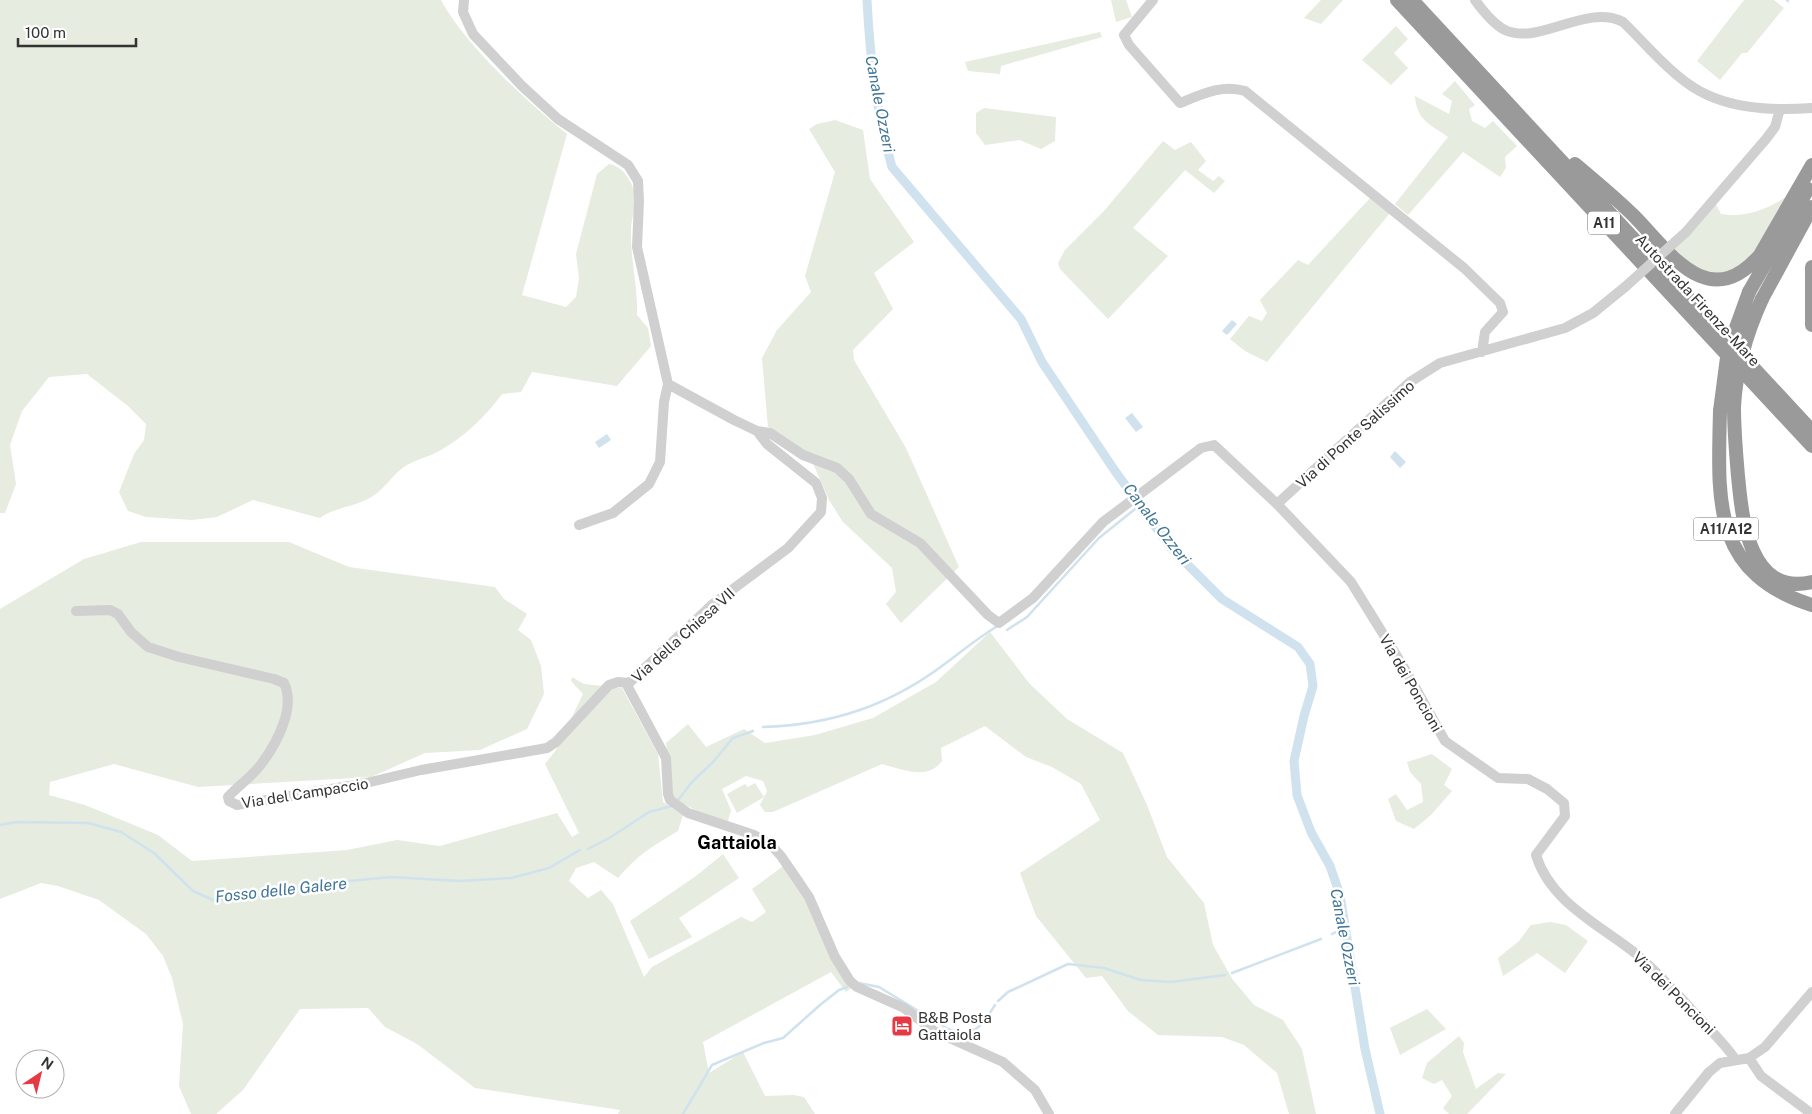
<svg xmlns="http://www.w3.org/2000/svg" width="1812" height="1114" font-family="'Public Sans',sans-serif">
	<rect width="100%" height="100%" fill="#fff"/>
	<path fill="#e6ecdf" d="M 0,0 L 441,0 C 466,46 526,101 567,134 L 522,295 L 566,307 L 576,297 L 579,278 L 576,254 L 597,174 L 609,164 C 623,166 632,181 635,195 C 637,205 631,219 631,229 C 630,258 638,286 637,315 L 648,328 L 651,346 L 617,386 L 532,372 L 521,392 L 502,394 C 485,417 464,437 439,451 C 429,457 417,459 407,465 C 394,472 386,488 373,496 C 357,507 334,507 320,518 L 253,500 L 217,517 L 192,520 L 146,517 L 128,511 L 119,492 L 134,454 L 144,440 L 146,424 L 128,406 L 87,374 L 49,377 L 22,411 L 10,445 L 16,484 L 5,513 L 0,513 Z
		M 1111,0 L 1126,0 L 1132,17 L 1116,22 Z
		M 1321,0 L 1343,0 L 1321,24 L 1304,18 Z
		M 1744,0 L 1774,0 L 1784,8 L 1747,53 L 1742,53 L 1720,80 L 1697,61 Z
		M 1396,26 L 1408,39 L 1394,53 L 1408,68 L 1391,85 L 1362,60 Z
		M 1100,32 L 1102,37 L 1001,66 L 1000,74 L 968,71 L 965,62 Z
		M 1455,81 L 1475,105 L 1469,109 L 1472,121 L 1485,128 L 1493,121 L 1517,146 L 1505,157 L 1506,168 L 1500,177 L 1463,152 L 1408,215 L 1395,204 L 1448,137 C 1430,124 1417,121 1415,96 L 1449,114 L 1452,101 L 1442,94 Z
		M 984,108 L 1056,117 L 1055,141 L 1041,149 L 1020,140 L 985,145 L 976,133 L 976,113 Z
		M 835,120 L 863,130 L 870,179 L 914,242 L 874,273 L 893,309 L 853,350 L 854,360 L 906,448 L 959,567 L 901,623 L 886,604 L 896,592 L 892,568 L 843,522 L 829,500 L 809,454 L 768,427 L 762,358 L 777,330 L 811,292 L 805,276 L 835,172 L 809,129 L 817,124 Z
		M 1163,141 L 1175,150 L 1191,142 L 1206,161 L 1198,170 L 1213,181 L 1219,176 L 1225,181 L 1214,193 L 1185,170 L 1133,228 L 1168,256 L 1108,319 L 1060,269 L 1058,263 L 1065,250 L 1104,211 Z
		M 1371,197 L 1390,213 L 1267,362 L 1245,351 L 1230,339 L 1249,316 L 1262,321 L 1267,313 L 1260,300 L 1298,260 L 1308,265 Z
		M 1786,197 C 1760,242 1732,314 1674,249 L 1716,204 L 1721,214 C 1744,218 1766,210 1786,197 Z
		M 141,542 L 289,542 L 349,567 L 495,587 L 504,599 L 527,614 L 518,630 L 531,640 L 541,666 L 544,694 L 527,729 L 480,750 L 425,753 L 371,777 L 198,787 L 114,764 L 50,782 L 49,795 L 85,805 L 158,835 L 192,861 L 347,850 L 397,840 L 440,846 L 557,813 L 572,837 L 579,833 L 545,764 L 556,750 L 583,694 L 571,681 L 572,677 L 584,684 L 622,688 L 658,754 L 663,802 L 683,815 L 678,831 C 655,844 635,857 618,878 L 594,862 L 576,868 L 569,881 L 588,898 L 601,890 L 613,904 L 644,977 L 652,967 L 741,917 L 752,922 L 766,912 L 752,889 L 790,861 L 803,879 L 846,971 L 858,983 L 846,992 L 831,972 L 703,1042 L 709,1073 L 743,1052 L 765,1096 L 794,1095 L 804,1097 L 815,1114 L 618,1114 L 620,1110 L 475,1088 L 417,1044 L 385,1027 L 368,1008 L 300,1009 L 243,1090 L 216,1114 L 191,1114 L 179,1086 L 183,1024 L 172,978 L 163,956 L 146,934 L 99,900 L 58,886 L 41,883 L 0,899 L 0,609 L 84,559 Z
		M 990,632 L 1029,683 L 1067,719 L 1123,753 L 1147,805 L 1167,857 L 1204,903 L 1213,945 L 1233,980 L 1254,1005 L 1283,1020 L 1302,1049 L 1316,1114 L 1289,1114 L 1277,1073 L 1244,1045 L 1222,1037 L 1158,1035 L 1128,1011 L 1102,976 L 1086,978 L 1036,916 L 1020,873 L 1100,820 L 1081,784 L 1052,767 L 1026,757 L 985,726 L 941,748 L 942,761 C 928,781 901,769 882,764 L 773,812 L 765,812 L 760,805 L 767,791 L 763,781 L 746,776 L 722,789 L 731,810 L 728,821 L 701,813 L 672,798 L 666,743 L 688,724 L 706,747 L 744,729 L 765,743 L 815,735 L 873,718 L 936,682 Z
		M 1432,754 L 1452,769 L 1444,785 L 1452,791 L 1431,815 L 1414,829 L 1396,821 L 1388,799 L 1396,794 L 1407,810 L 1423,802 L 1421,784 L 1410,772 L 1407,762 Z
		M 755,783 L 764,797 L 737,813 L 727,794 L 745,784 L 748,787 Z
		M 723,854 L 739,878 L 679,918 L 692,937 L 649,959 L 630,921 L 696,876 Z
		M 1550,922 L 1566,925 L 1588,941 L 1565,973 L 1537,953 L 1503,976 L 1498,958 L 1519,941 L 1531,925 Z
		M 1427,1009 L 1446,1029 L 1400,1055 L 1390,1028 Z
		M 1459,1036 L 1464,1043 L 1463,1052 L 1476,1089 L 1498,1073 L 1506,1074 L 1467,1114 L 1449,1114 L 1443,1108 L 1452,1096 L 1442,1080 L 1434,1084 L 1422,1078 L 1427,1063 Z"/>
	<path fill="#cfe2ee" d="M 1232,320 L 1237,324 L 1227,335 L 1222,331 Z
		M 1132,413 L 1143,427 L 1136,432 L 1125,418 Z
		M 607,434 L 611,440 L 599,448 L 595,442 Z
		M 1395,451 L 1406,462 L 1400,468 L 1390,457 Z"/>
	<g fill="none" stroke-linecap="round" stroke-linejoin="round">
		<path stroke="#cfe2ee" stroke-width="2.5" d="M 1787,0 L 1788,1
			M 1007,630 L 1027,617 L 1099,538 L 1140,505
			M 763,727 C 832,725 891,705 946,663 C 962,651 978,638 996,627
			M 679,799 L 691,783 L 713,762 L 733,738 L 753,731
			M 0,825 L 16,822 L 88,823 L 121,832 L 154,853 L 193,891 L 213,900 L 243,898 L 329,883 L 391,877 L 460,881 L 511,878 L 549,868 L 580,850
			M 588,849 L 611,837 L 649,812 L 672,806
			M 1332,934 L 1346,927
			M 1232,973 L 1321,939
			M 859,983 L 879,987 L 948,1029 C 975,1038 981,1027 995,1005
			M 998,1001 L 1008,992 L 1068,964 L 1104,968 L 1141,980 L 1171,982 L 1225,975
			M 683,1114 L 712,1065 L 764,1043 L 783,1038 L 820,1005 L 839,990 L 847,987"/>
		<path stroke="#cfe2ee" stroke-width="9" d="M 867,0 C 870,58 876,110 892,167 L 1021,319 L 1042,362 L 1115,471 L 1171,548 L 1222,599 L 1298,647 L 1310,664 L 1313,686 L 1304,716 L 1294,761 L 1297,795 L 1311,832 L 1330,866 L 1340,895 L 1365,1049 L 1380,1114"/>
		<path stroke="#d0d0d0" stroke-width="10" d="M 464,0 L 463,12 L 473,34 L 522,86 L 558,119 L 628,165 L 638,181 L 639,201 L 637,247 L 668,384 L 734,420 L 757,431 L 770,433 L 803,455 L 837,468 L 849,479 L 871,514 L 920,543 L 988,615 L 999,623 L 1033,598 L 1103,522 L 1201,448 L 1214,445 L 1277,504 L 1410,382 L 1440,363 L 1565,328 L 1593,313 L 1625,287
			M 1153,0 L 1124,35 L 1129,45 L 1180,103 C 1202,94 1222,84 1245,91 L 1464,268 L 1500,303 L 1503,312 L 1485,332 L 1482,352
			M 1475,0 C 1483,11 1493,24 1505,30 C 1539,46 1586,3 1623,22 C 1644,42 1663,66 1687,83 C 1722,109 1770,111 1812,108
			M 1686,232 L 1766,139 L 1775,127 L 1780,109
			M 757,431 L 767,444 L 816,483 L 822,498 L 821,512 L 788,548 L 713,604 L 629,683 L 628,687 L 666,758 L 668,794 L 670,800 L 688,813 L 754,835 L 771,845 L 781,856 L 809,897 L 835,957 L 850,981 L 857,987 L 904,1008 L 934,1031 L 1003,1062 L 1035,1090 L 1049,1114
			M 1277,504 L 1351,582 L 1406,671 L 1445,741 L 1498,778 L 1528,779 L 1547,789 L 1564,803 L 1565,816 L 1536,855 C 1550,902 1600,925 1635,953 C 1659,973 1679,996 1700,1019 C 1712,1032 1725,1044 1735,1059
			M 579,525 L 613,513 L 649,484 L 660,462 L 664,402 L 668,384
			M 76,611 L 110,610 L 118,614 L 131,632 L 148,647 L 179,657 L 274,679 L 284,683 C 296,707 277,743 262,763 C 253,776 239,785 228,797 L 229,801 L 237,805 L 366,783 L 421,770 L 547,748 L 556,742 L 609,685 L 618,682 L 629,683
			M 1749,1058 L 1761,1076 L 1812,1114
			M 1675,1114 L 1709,1072 L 1720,1063 L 1749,1058 L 1765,1047 L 1812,992"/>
		<path stroke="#9a9a9a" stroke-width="14" d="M 1397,0 L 1812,446
			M 1412,0 L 1812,431
			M 1575,164 C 1595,181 1616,198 1635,217 C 1670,253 1709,314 1760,255 L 1812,165
			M 1812,267 L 1812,325
			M 1749,292 L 1808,189
			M 1762,299 L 1812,207
			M 1734,407 C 1734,431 1736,453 1738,476 C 1742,518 1749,597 1812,582
			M 1720,411 C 1718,499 1711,573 1812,605"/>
		<path stroke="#d0d0d0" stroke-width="10" d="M 1625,287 L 1686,232"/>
		<path stroke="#9a9a9a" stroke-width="14" d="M 1734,407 C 1736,368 1746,334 1762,299
			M 1720,411 L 1728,350 L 1749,292"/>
	</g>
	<defs>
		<g id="hotel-square" transform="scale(1.125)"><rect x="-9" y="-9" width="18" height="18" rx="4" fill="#e63946" stroke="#fff"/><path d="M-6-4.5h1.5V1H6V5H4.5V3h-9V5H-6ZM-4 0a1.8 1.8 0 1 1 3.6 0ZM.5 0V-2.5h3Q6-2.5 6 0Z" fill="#fff"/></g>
	</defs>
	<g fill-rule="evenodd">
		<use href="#hotel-square" x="902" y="1026"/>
	</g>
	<g text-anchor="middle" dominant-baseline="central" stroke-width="5" stroke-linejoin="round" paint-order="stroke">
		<g fill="#fff" stroke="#707070" stroke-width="1">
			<rect x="1588" y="211.5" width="32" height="23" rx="4"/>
			<rect x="1693.5" y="517.5" width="65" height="23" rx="4"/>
		</g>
		<g font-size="14" font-weight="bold" fill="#333">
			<text x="1604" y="223">A11</text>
			<text x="1726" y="529">A11/A12</text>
		</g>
		<g font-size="15" fill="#333" stroke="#fff">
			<text transform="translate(1698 300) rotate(47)">Autostrada Firenze-Mare</text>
			<text transform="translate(1355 434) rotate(-42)">Via di Ponte Salissimo</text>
			<text transform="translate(683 635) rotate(-42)">Via della Chiesa VII</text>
			<text transform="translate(1411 683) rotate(60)">Via dei Poncioni</text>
			<text transform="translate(305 793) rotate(-9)">Via del Campaccio</text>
			<text transform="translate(1674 993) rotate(45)">Via dei Poncioni</text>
		</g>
		<g font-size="15" fill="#333" stroke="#fff" text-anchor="start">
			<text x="918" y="1017">B&amp;B Posta<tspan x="918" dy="17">Gattaiola</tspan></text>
		</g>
		<g font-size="16" font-style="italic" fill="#3f7597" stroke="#fff">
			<text transform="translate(880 104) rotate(79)">Canale Ozzeri</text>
			<text transform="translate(1157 524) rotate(52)">Canale Ozzeri</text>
			<text transform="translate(281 890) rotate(-6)">Fosso delle Galere</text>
			<text transform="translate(1345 937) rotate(79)">Canale Ozzeri</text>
		</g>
		<g font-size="18" font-weight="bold" fill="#000" stroke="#fff">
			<text x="737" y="842">Gattaiola</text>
		</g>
	</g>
	<g transform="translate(40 1074) rotate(35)"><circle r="24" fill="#ffffff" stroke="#adadad"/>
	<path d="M0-4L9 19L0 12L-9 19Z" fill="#e63946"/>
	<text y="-8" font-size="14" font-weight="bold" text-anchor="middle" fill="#333333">N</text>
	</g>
	<path d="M18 38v8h118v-8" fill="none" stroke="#333333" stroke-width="2.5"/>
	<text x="25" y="38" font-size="15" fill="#333333" stroke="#ffffff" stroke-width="4" paint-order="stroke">100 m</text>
</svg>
